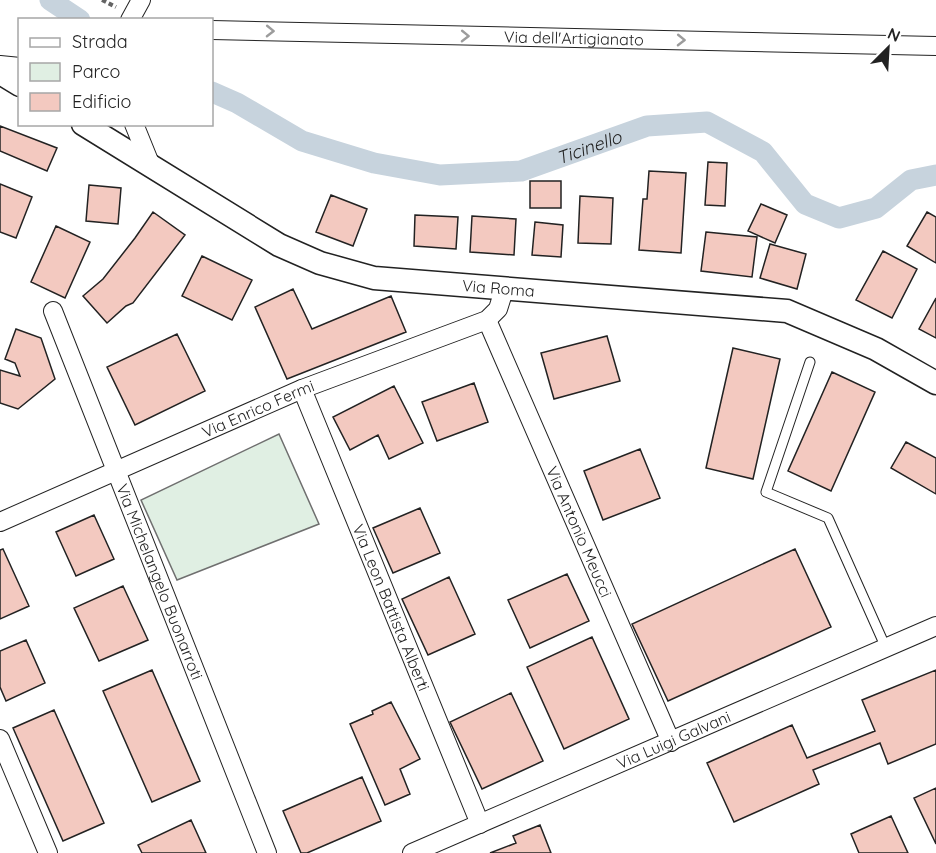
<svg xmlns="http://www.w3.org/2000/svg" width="936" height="853" font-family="Quicksand,sans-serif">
	<rect width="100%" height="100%" fill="#fff"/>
	<path fill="#e0efe3" stroke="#6f6f6f" stroke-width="1.5" d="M 279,434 L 319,524 L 177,580 L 141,500 Z"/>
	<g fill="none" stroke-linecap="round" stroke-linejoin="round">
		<g stroke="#c7d3dd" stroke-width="21">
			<path d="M 50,0 L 80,20"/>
			<path id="s1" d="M 212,92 L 237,103 L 302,141 L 374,163 L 440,175 L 521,171 L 647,126 L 707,122 L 763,152 L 805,204 L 839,218 L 876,208 L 911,180 L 936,175"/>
		</g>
	</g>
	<path fill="#f3c9c0" stroke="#222" stroke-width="1.5" d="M 0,126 L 57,148 L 47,171 L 0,151 Z
		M 708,162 L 727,163 L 725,206 L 705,205 Z
		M 649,171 L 686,173 L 681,253 L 639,250 L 643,199 L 647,199 Z
		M 530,181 L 561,181 L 561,208 L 530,208 Z
		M 0,184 L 32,197 L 16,238 L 0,232 Z
		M 89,185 L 121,188 L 118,224 L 86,221 Z
		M 331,195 L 367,209 L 353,246 L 316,232 Z
		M 580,196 L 613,198 L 611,244 L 578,243 Z
		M 761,204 L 787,215 L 775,243 L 748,231 Z
		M 153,212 L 185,235 L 133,303 L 126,306 L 107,323 L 83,296 L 103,279 L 135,238 Z
		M 927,212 L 936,217 L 936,263 L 907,246 Z
		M 415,215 L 458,217 L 456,249 L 414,246 Z
		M 472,216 L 516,219 L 514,255 L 470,252 Z
		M 535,222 L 563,225 L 561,257 L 532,255 Z
		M 56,226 L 90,242 L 65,298 L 31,282 Z
		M 706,232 L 757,237 L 752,277 L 701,271 Z
		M 770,244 L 806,254 L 797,289 L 760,278 Z
		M 883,251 L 917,269 L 892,318 L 856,300 Z
		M 202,256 L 252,280 L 232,320 L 182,296 Z
		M 293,289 L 312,329 L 391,296 L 406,332 L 287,379 L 255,307 Z
		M 936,298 L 936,338 L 919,329 Z
		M 16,329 L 41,338 L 55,379 L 18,409 L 0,403 L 0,370 L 20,376 L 15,363 L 5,359 Z
		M 177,334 L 205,391 L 135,425 L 107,367 Z
		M 607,336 L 620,381 L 554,399 L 541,353 Z
		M 733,348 L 780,359 L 753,479 L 706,468 Z
		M 832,372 L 875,392 L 831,491 L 788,471 Z
		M 474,383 L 488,422 L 437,441 L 422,402 Z
		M 394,386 L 423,443 L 389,459 L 378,435 L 350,450 L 333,417 Z
		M 906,442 L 936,458 L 936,494 L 891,468 Z
		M 640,449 L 660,498 L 603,520 L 584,471 Z
		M 420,508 L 440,553 L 393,573 L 373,528 Z
		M 94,515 L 114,559 L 76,576 L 56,532 Z
		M 3,549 L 29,606 L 0,619 L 0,550 Z
		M 795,549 L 831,627 L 668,701 L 632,624 Z
		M 567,574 L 589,621 L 530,648 L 508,600 Z
		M 449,577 L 475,634 L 428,655 L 402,599 Z
		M 123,586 L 148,640 L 99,661 L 74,608 Z
		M 592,637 L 629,719 L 564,749 L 527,667 Z
		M 26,640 L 45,683 L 6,701 L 0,687 L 0,651 Z
		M 152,670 L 200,781 L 152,802 L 103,691 Z
		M 936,670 L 936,744 L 888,764 L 880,743 L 813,770 L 819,784 L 734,822 L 707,763 L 792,725 L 807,758 L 875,731 L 862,700 Z
		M 511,693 L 543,761 L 482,789 L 450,722 Z
		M 391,702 L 420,759 L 400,769 L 410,794 L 385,805 L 350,724 L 373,714 L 372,711 Z
		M 54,710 L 104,823 L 63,841 L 13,728 Z
		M 362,777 L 381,821 L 307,853 L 301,853 L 283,811 Z
		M 936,788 L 936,844 L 914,798 Z
		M 891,816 L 908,853 L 859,853 L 851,834 Z
		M 191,820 L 206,853 L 142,853 L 138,845 Z
		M 540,825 L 551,853 L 490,853 L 516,843 L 513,836 Z"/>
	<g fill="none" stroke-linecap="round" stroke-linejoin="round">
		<g stroke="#222" stroke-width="11">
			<path id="service" d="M 810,362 L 766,492 L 828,518 L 886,648"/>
		</g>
		<g stroke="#222" stroke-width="20">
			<g id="minor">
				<path d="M 130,20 L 141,0"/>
				<path id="s2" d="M 212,30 L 936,46"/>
				<path d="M 0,65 L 20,67"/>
				<path d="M 134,124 L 151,166"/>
				<path id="s3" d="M 53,311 L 267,853"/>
				<path id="s4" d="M 487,320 L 671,742"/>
				<path id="s5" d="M 302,389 L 480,824"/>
				<path id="s6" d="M 0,522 L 302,389 L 487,320 L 498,309 L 504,290"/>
				<path d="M 0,739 L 48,853"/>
				<path id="s7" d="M 412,853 L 936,626"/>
			</g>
		</g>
		<g stroke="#222" stroke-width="25">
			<g id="tertiary">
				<path d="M 0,73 L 20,85"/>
				<path id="s8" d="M 83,124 L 279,245 L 320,263 L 374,278 L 787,311 L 876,349 L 936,383"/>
			</g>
		</g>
		<path stroke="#646464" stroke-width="4" stroke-dasharray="4.5 3" stroke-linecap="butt" d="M 102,0 L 116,7"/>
		<use href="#service" stroke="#fff" stroke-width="9"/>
		<use href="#minor" stroke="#fff" stroke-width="18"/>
		<use href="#tertiary" stroke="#fff" stroke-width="22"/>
	</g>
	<defs><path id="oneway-chevron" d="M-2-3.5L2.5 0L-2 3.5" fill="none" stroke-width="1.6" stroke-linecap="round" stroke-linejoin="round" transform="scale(1.5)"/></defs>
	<g stroke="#9c9c9c">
		<use href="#oneway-chevron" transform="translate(270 31) rotate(1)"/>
		<use href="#oneway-chevron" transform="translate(465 36) rotate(1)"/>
		<use href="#oneway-chevron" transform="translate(681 40) rotate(1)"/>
	</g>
	<g text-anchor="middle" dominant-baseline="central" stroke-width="4.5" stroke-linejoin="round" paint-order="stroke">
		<g font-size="16" fill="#222" stroke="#fff">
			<text stroke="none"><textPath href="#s2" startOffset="362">Via dell'Artigianato</textPath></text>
			<text stroke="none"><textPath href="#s8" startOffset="456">Via Roma</textPath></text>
			<text stroke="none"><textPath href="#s6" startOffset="282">Via Enrico Fermi</textPath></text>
			<text stroke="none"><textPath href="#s4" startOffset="231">Via Antonio Meucci</textPath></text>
			<text stroke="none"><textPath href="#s3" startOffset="291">Via Michelangelo Buonarroti</textPath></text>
			<text stroke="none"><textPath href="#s5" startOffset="236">Via Leon Battista Alberti</textPath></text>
			<text stroke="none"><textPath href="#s7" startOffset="285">Via Luigi Galvani</textPath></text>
		</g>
		<g font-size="18" font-style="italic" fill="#222" stroke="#fff">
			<text stroke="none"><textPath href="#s1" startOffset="398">Ticinello</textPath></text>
		</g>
	</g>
	<rect x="18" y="18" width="195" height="108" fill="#ffffff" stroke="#a7a7a7" stroke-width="1.5"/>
	<rect x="30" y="38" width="30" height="9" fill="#ffffff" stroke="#a7a7a7" stroke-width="1.5"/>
	<text x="72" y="48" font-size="18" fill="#222222">Strada</text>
	<rect x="30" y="63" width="30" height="18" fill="#e0efe3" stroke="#a7a7a7" stroke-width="1.5"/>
	<text x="72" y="78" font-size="18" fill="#222222">Parco</text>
	<rect x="30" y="93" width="30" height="18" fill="#f3c9c0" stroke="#a7a7a7" stroke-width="1.5"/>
	<text x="72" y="108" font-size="18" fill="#222222">Edificio</text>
	<g transform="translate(888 48) rotate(24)" stroke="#ffffff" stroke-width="4.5" paint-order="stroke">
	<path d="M0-4.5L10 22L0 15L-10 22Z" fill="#222222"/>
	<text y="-9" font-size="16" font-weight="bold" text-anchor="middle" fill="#222222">N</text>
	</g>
</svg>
